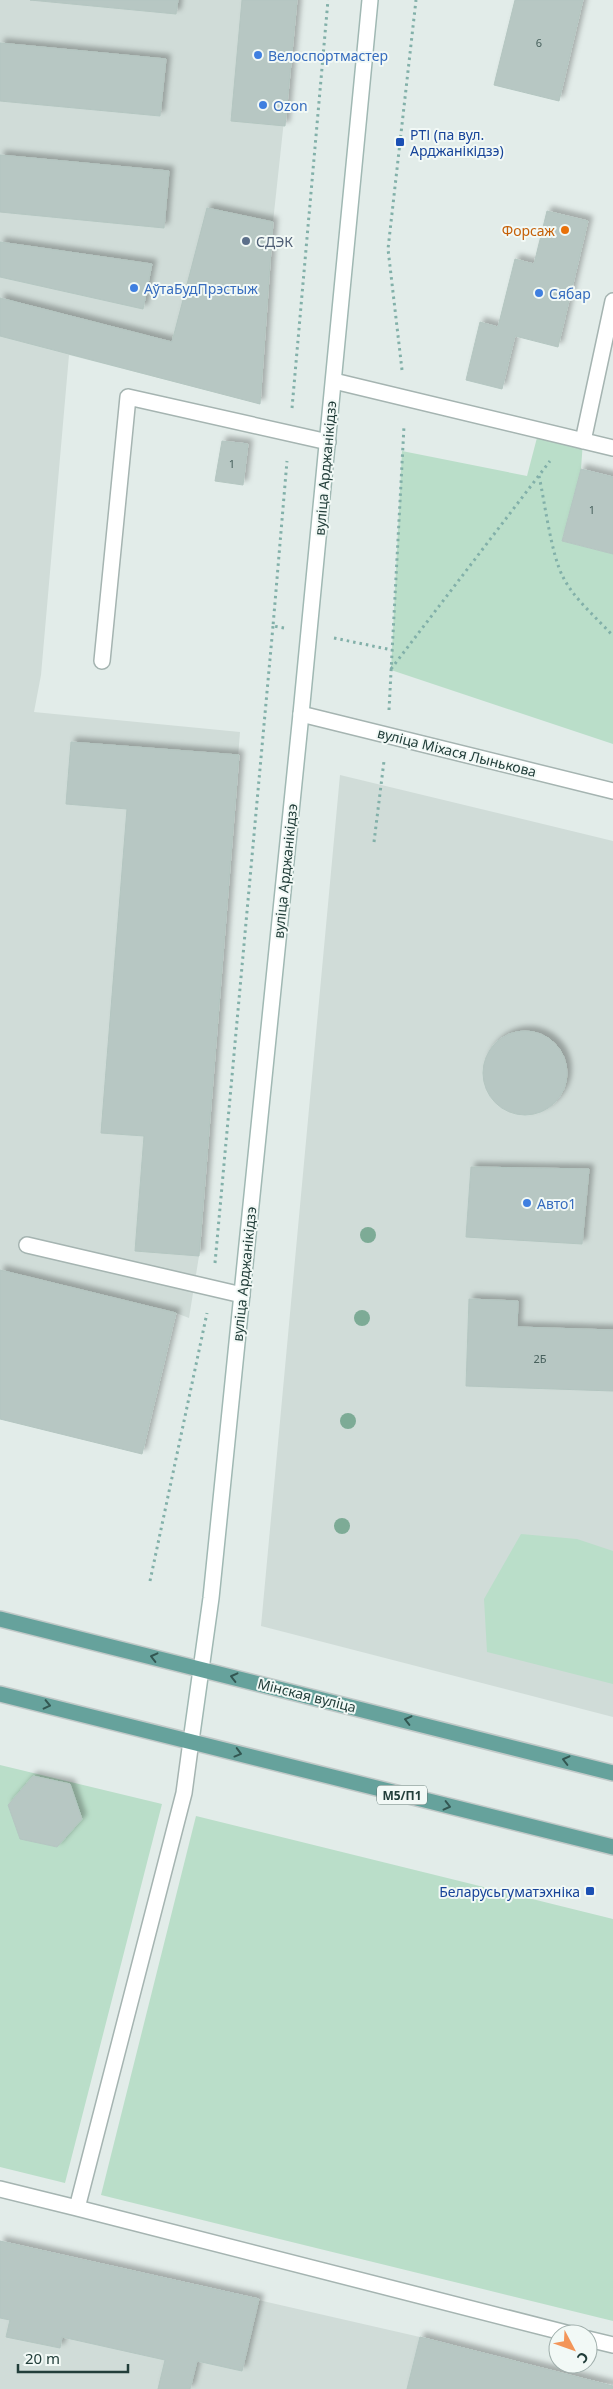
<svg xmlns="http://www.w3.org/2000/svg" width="613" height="2389" font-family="'Noto Sans',sans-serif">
	<defs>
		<filter id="shadow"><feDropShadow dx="4.5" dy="-4.5" stdDeviation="2.5" flood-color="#0004"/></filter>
	</defs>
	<rect width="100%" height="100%" fill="#e2ece9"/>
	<path fill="#d0dcd8" d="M 0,0 L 297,0 L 273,222 L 260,404 L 69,355 L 41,675 L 34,712 L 240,732 L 199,1256 L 189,1318 L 176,1313 L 142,1454 L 0,1419 Z
		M 340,775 L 613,841 L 613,1717 L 261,1626 Z
		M 0,2241 L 420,2337 L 613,2386 L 613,2389 L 0,2389 Z"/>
	<path fill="#badec9" d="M 539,430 L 583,441 L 581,469 L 562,541 L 613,554 L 613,744 L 391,670 L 402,451 L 527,476 Z
		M 521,1534 L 577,1539 L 613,1551 L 613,1684 L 487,1652 L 484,1599 Z
		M 0,1765 L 162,1804 L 65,2183 L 0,2167 Z
		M 196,1816 L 613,1919 L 613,2321 L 101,2195 Z"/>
	<path fill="#b7c7c3" stroke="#b4c6c1" filter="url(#shadow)" d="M 30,0 L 178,0 L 176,14 Z
		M 242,0 L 297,0 L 285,126 L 231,121 Z
		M 515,0 L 583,0 L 559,101 L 494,85 Z
		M 0,43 L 166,59 L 160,116 L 0,101 Z
		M 0,155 L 169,171 L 164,228 L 0,212 Z
		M 207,208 L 273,222 L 260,404 L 0,336 L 0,298 L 172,342 Z
		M 547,211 L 588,221 L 558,347 L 515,336 L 502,389 L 466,380 L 480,322 L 498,327 L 515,259 L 534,264 Z
		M 0,242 L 152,264 L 143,309 L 0,277 Z
		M 222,441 L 248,444 L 243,485 L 215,481 Z
		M 581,469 L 613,477 L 613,554 L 562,541 Z
		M 71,742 L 239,755 L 199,1256 L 135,1251 L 144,1136 L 101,1133 L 127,809 L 66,804 Z
		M483 1073a42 42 0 1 1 84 0a42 42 0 1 1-84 0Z
		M 471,1167 L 589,1169 L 582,1244 L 466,1237 Z
		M 0,1270 L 176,1313 L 142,1454 L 0,1419 Z
		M 469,1299 L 518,1301 L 517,1327 L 613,1330 L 613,1391 L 466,1386 Z
		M 33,1776 L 70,1784 L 82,1819 L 57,1847 L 20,1839 L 8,1805 Z
		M 0,2241 L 259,2299 L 242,2371 L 197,2361 L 190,2389 L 158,2389 L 165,2360 L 62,2337 L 60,2348 L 6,2337 L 10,2320 L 0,2318 Z
		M 420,2337 L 613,2386 L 613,2389 L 407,2389 Z"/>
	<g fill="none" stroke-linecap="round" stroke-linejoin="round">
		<g stroke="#a5b4b1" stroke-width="18">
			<path id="service" d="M 334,381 L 613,448
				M 583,441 L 613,301
				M 102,661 L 128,397 L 328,442
				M 27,1245 L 242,1295
				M 191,1741 L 184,1793 L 77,2208 L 570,2334
				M 0,2189 L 77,2208
				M 588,2339 L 613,2345"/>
		</g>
		<g stroke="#a5b4b1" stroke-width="18">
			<path id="tertiary" d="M 301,714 L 613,791"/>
		</g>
		<g stroke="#a0b8b3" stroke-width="18">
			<path id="secondary" d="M 191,1741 L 211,1598 L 301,714 L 370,0"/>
		</g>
		<g stroke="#c1c9c8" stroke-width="18">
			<path id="primary" d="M 0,1619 L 613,1773
				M 0,1694 L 613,1847"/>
		</g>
		<path stroke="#82b0a9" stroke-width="3" stroke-dasharray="2.5 4" stroke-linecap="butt" d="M 402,370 L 388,249 L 416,0
			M 292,408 L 328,0
			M 539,476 C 545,503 551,554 563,577 C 574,599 597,618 613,636
			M 284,628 L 273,626 L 287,461
			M 334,638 L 392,650
			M 391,669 L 550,461
			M 389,710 L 404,426
			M 374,842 L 384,761
			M 215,1263 L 273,626
			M 150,1581 L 207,1313"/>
		<use href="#service" stroke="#fff" stroke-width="15"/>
		<use href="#tertiary" stroke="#fff" stroke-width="15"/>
		<use href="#secondary" stroke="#fff" stroke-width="15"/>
		<use href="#primary" stroke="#66a29c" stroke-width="15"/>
	</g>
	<g fill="#7dab96">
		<circle cx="368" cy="1235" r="8"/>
		<circle cx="362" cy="1318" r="8"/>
		<circle cx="348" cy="1421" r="8"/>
		<circle cx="342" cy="1526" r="8"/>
	</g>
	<defs><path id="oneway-chevron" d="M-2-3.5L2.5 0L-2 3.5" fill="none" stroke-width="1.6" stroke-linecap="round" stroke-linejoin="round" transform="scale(1.25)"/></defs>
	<g stroke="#335752">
		<use href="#oneway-chevron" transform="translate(154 1657) rotate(-166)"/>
		<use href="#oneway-chevron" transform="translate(234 1677) rotate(-166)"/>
		<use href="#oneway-chevron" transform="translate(47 1705) rotate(13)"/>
		<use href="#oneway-chevron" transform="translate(408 1720) rotate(-166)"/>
		<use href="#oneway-chevron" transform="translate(238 1753) rotate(15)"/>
		<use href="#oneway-chevron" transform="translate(566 1760) rotate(-166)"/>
		<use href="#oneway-chevron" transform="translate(447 1806) rotate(14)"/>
	</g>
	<g fill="#3f7fe0" stroke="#f2f9f6" stroke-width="2">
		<circle cx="258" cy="55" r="5"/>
		<circle cx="263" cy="105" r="5"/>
		<circle cx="134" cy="288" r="5"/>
		<circle cx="539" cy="293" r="5"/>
		<circle cx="527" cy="1203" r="5"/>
	</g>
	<g fill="#1a4fb4" stroke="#f2f9f6" stroke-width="2">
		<rect x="395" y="137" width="10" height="10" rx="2.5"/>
		<rect x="585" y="1886" width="10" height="10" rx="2.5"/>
	</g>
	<circle fill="#e8710a" stroke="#f2f9f6" stroke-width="2" cx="565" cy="230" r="5"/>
	<circle fill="#5c6f8a" stroke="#f2f9f6" stroke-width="2" cx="246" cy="241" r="5"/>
	<g text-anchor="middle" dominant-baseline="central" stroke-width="4" stroke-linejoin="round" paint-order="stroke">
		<g font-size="11" fill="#47605c">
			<text x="539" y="42">6</text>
			<text x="232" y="463">1</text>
			<text x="592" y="509">1</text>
			<text x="540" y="1358">2Б</text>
		</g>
		<rect fill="#f2f9f6" stroke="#607672" stroke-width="1" x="377" y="1785.5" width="50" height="19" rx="4"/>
		<g font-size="12" font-weight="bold" fill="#223e3a">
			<text x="402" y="1795">М5/П1</text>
		</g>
		<g font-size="14" fill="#366cbe" stroke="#f2f9f6" text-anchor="start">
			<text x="268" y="55">Велоспортмастер</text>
			<text x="273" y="105">Ozon</text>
			<text x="144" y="288">АўтаБудПрэстыж</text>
			<text x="549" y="293">Сябар</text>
			<text x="537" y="1203">Авто1</text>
		</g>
		<g font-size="14" fill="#164399" stroke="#f2f9f6" text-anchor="start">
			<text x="410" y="134">РТІ (па вул.<tspan x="410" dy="16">Арджанікідзэ)</tspan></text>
			<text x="580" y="1891" text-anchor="end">Беларусьгуматэхніка</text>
		</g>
		<g font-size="14" fill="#c56008" stroke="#f2f9f6" text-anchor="end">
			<text x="555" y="230">Форсаж</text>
		</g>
		<g font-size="14" fill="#4e5e75" stroke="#f2f9f6" text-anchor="start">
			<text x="256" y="241">СДЭК</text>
		</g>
		<g font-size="14" fill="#223e3a" stroke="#f2f9f6">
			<text transform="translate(325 468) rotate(-85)">вуліца Арджанікідзэ</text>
			<text transform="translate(457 752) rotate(14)">вуліца Міхася Лынькова</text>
			<text transform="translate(285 871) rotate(-84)">вуліца Арджанікідзэ</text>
			<text transform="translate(244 1274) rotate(-84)">вуліца Арджанікідзэ</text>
			<text transform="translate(307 1695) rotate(14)">Мінская вуліца</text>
		</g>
	</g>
	<g transform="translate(573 2349) rotate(131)"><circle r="24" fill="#f2f9f6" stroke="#9faeab"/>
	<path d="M0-4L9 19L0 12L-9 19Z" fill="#f39559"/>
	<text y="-8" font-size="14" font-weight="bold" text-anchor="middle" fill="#223e3a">С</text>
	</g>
	<path d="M18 2364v8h110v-8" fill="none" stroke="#223e3a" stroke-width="2.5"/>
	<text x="25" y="2364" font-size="15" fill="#223e3a" stroke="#f2f9f6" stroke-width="4" paint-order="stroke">20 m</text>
</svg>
